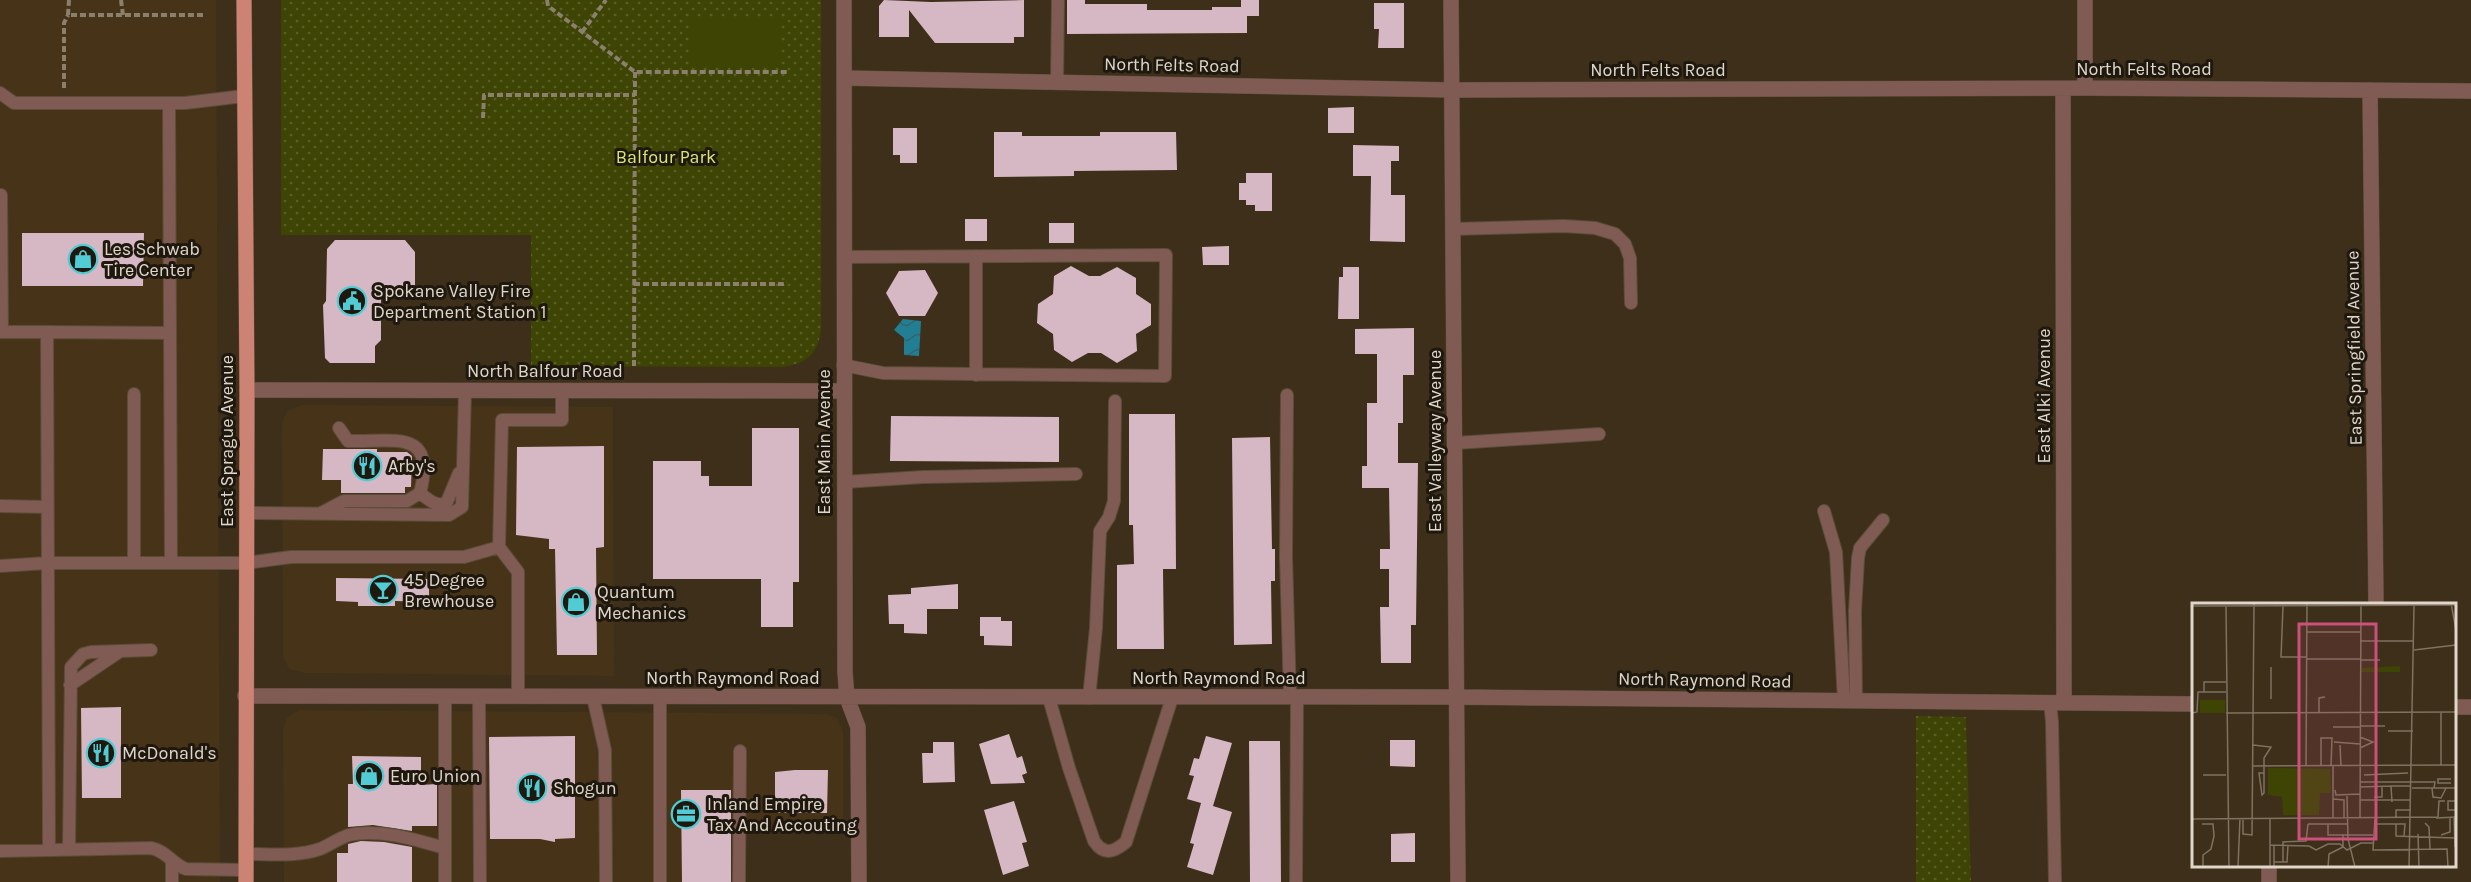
<svg xmlns="http://www.w3.org/2000/svg" width="2471" height="882" font-family="Karla,sans-serif">
	<defs>
		<pattern id="grass-dots" width="8" height="8" patternUnits="userSpaceOnUse" patternTransform="scale(1.5)"><rect width="8" height="8" fill="#3d4404"/><path d="M2 2h.1M6 6h.1" fill="none" stroke="#595e27" stroke-width="1.8" stroke-linecap="round"/></pattern>
		<pattern id="water-waves" width="16" height="10" patternUnits="userSpaceOnUse" patternTransform="scale(1.5)"><rect width="16" height="10" fill="#227f93"/><path d="M0 5q4-4 8 0t8 0" fill="none" stroke="#2f6671"/></pattern>
	</defs>
	<rect width="100%" height="100%" fill="#3d2f19"/>
	<path fill="#473418" d="M 0,0 L 216,0 L 220,882 L 0,882 Z
		M 302,405 L 613,407 L 614,676 L 305,673 L 289,669 L 283,656 L 282,423 L 287,411 Z
		M 299,710 L 828,714 L 837,718 L 843,731 L 843,822 L 746,823 L 746,882 L 284,882 L 283,729 L 287,718 Z"/>
	<path fill="url(#grass-dots)" d="M 281,0 L 821,0 L 821,331 C 817,355 806,364 782,367 L 531,366 L 531,235 L 281,235 Z
		M 1916,716 L 1966,717 L 1971,882 L 1916,882 Z"/>
	<path fill="#3d4404" d="M 690,18 L 780,18 L 780,66 L 690,66 Z"/>
	<path fill="url(#water-waves)" d="M 903,319 L 921,321 L 919,356 L 904,355 L 904,338 L 894,330 Z"/>
	<path fill="#d6b7c4" d="M 884,0 L 931,2 L 1024,0 L 1024,37 L 1014,37 L 1014,43 L 935,43 L 909,10 L 909,37 L 879,37 L 879,6 Z
		M 1067,0 L 1085,0 L 1085,4 L 1147,4 L 1147,10 L 1212,10 L 1212,7 L 1241,7 L 1241,0 L 1259,0 L 1259,16 L 1247,16 L 1247,33 L 1067,34 Z
		M 1374,3 L 1404,3 L 1404,48 L 1378,48 L 1379,29 L 1374,29 Z
		M 1354,107 L 1354,133 L 1328,133 L 1328,108 Z
		M 893,128 L 917,128 L 917,163 L 900,163 L 900,155 L 893,155 Z
		M 994,132 L 1022,132 L 1022,136 L 1100,136 L 1100,132 L 1176,132 L 1177,170 L 1074,171 L 1074,176 L 994,177 Z
		M 1353,145 L 1399,146 L 1399,161 L 1391,161 L 1391,195 L 1405,195 L 1405,242 L 1370,241 L 1371,176 L 1353,176 Z
		M 1246,173 L 1272,173 L 1272,211 L 1255,211 L 1255,205 L 1246,205 L 1246,200 L 1239,200 L 1239,183 L 1246,183 Z
		M 965,219 L 987,219 L 987,241 L 965,241 Z
		M 1049,223 L 1074,223 L 1074,243 L 1049,243 Z
		M 22,233 L 144,233 L 143,286 L 22,286 Z
		M 335,240 L 405,240 L 415,252 L 415,286 L 405,298 L 381,297 L 381,340 L 375,346 L 375,363 L 330,363 L 325,358 L 323,305 L 326,301 L 327,249 Z
		M 1229,246 L 1229,265 L 1203,265 L 1202,247 Z
		M 1071,266 L 1089,276 L 1100,276 L 1117,267 L 1136,278 L 1136,294 L 1151,304 L 1151,325 L 1136,334 L 1137,351 L 1117,363 L 1101,353 L 1088,353 L 1072,362 L 1054,350 L 1053,334 L 1037,323 L 1038,304 L 1053,294 L 1054,276 Z
		M 1343,267 L 1359,267 L 1359,319 L 1338,319 L 1339,277 L 1343,277 Z
		M 925,270 L 938,293 L 925,316 L 899,316 L 886,293 L 899,271 Z
		M 1414,328 L 1414,375 L 1403,375 L 1403,423 L 1398,423 L 1398,463 L 1418,463 L 1416,625 L 1411,625 L 1411,663 L 1381,663 L 1380,607 L 1389,607 L 1389,569 L 1380,569 L 1380,549 L 1390,549 L 1389,488 L 1362,488 L 1362,466 L 1367,466 L 1367,403 L 1377,403 L 1377,354 L 1355,354 L 1355,329 Z
		M 1129,414 L 1175,414 L 1176,569 L 1163,569 L 1164,649 L 1117,649 L 1117,565 L 1134,564 L 1133,525 L 1129,525 Z
		M 891,416 L 1059,417 L 1059,462 L 890,461 Z
		M 752,428 L 799,428 L 799,582 L 793,582 L 793,627 L 761,627 L 761,579 L 653,579 L 653,461 L 701,461 L 701,476 L 709,476 L 709,486 L 752,486 Z
		M 1270,437 L 1272,549 L 1275,549 L 1275,581 L 1271,581 L 1272,644 L 1234,645 L 1232,438 Z
		M 604,446 L 604,547 L 596,548 L 597,655 L 557,655 L 555,549 L 549,549 L 549,539 L 516,535 L 517,447 Z
		M 323,449 L 377,449 L 377,452 L 407,452 L 412,456 L 411,487 L 405,487 L 405,493 L 341,493 L 341,480 L 322,480 Z
		M 336,578 L 429,579 L 429,602 L 395,601 L 395,606 L 358,606 L 358,602 L 336,601 Z
		M 958,584 L 958,609 L 927,609 L 927,634 L 904,633 L 904,624 L 889,624 L 888,595 L 911,594 L 911,588 Z
		M 980,617 L 1001,617 L 1001,621 L 1012,621 L 1012,646 L 984,645 L 984,636 L 980,636 Z
		M 121,707 L 121,798 L 82,798 L 81,708 Z
		M 1009,734 L 1017,758 L 1022,756 L 1027,773 L 1022,775 L 1025,783 L 991,784 L 979,744 Z
		M 575,736 L 575,838 L 555,839 L 555,842 L 540,839 L 490,839 L 489,737 Z
		M 1206,736 L 1232,743 L 1213,806 L 1232,812 L 1213,875 L 1187,867 L 1194,844 L 1190,843 L 1201,803 L 1187,799 L 1194,776 L 1189,775 L 1194,758 L 1199,759 Z
		M 1390,740 L 1415,740 L 1415,767 L 1390,766 Z
		M 1249,741 L 1280,741 L 1281,882 L 1250,882 Z
		M 933,742 L 954,742 L 955,782 L 923,783 L 922,753 L 933,753 Z
		M 352,756 L 421,757 L 421,785 L 437,784 L 437,826 L 412,826 L 412,831 L 373,825 L 348,827 L 348,784 L 353,784 Z
		M 795,770 L 828,770 L 827,813 L 775,813 L 775,772 Z
		M 681,790 L 731,790 L 731,882 L 682,882 Z
		M 1014,801 L 1027,842 L 1022,843 L 1029,866 L 1003,875 L 984,810 Z
		M 1415,833 L 1415,862 L 1391,862 L 1391,834 Z
		M 361,841 L 384,842 L 412,847 L 412,882 L 337,882 L 337,853 L 348,853 L 348,844 Z"/>
	<g fill="none" stroke-linecap="round" stroke-linejoin="round">
		<g stroke="#5a4d39" stroke-width="14">
			<path id="service" d="M 1057,82 L 1058,0
				M 0,93 L 14,103 L 185,103 L 244,96
				M 1,195 L 2,332
				M 1453,229 L 1564,226 L 1595,228 L 1615,234 L 1625,244 L 1630,258 L 1631,303
				M 976,256 L 976,375
				M 0,332 L 47,332
				M 170,333 L 171,563
				M 843,365 L 883,373 L 1165,376 L 1166,255 L 844,257
				M 134,394 L 134,563
				M 1287,395 L 1286,557 L 1290,697
				M 1455,443 L 1599,434
				M 844,482 L 923,477 L 1076,474
				M 420,493 C 429,500 435,506 446,504 L 459,473
				M 0,506 L 47,507
				M 1824,511 L 1836,552 L 1844,701
				M 247,513 L 449,515 L 462,507 L 465,391
				M 321,513 L 344,501 L 407,501 L 420,493 C 437,428 394,442 348,441 L 339,428
				M 0,566 L 47,563 L 246,563 L 291,557 L 464,557 L 499,547
				M 70,685 L 119,652
				M 445,697 L 445,882
				M 479,697 L 480,882
				M 518,697 L 518,572 L 499,547 L 502,420 L 562,420 L 562,391
				M 593,697 L 605,750 L 606,882
				M 1049,698 L 1069,768 L 1094,841 C 1104,856 1114,852 1126,842 L 1172,698
				M 1089,698 L 1096,628 L 1100,531 L 1109,517 L 1114,501 L 1115,401
				M 1856,701 L 1855,611 L 1858,558 L 1860,548 L 1883,520
				M 2050,703 L 2052,721 L 2055,882
				M 69,849 L 71,667 L 83,654 L 91,652 L 151,650
				M 49,850 L 47,332 L 170,333 L 169,103
				M 0,851 L 151,848 C 167,851 172,864 186,869 L 246,870
				M 246,854 C 270,854 296,857 320,849 C 330,845 339,838 349,835 C 379,828 417,840 445,848
				M 172,860 L 172,882
				M 660,882 L 660,697
				M 739,882 L 740,751
				M 1296,882 L 1297,697"/>
		</g>
		<g stroke="#5a4d39" stroke-width="16">
			<path id="minor" d="M 844,0 L 845,672 L 847,698 L 858,727 L 859,882
				M 1451,0 L 1458,882
				M 2085,0 L 2085,88
				M 844,78 L 1452,90 L 2085,88 L 2471,91
				M 2063,89 L 2064,703
				M 2370,90 L 2376,604
				M 247,390 L 843,391
				M 245,696 L 1457,697 L 2194,704
				M 2454,707 L 2471,707
				M 2269,866 L 2269,882"/>
		</g>
		<g stroke="#5a4d39" stroke-width="16">
			<path id="primary" d="M 244,0 L 247,390 L 246,882"/>
		</g>
		<path stroke="#8b806e" stroke-width="4" stroke-dasharray="6 3" stroke-linecap="butt" d="M 69,0 L 68,15 L 203,15
			M 121,0 L 123,15
			M 547,0 L 548,6 L 635,72 L 788,72
			M 582,32 L 606,0
			M 64,88 L 64,23 L 68,15
			M 483,118 L 484,95 L 635,95
			M 634,284 L 783,284 L 787,283
			M 634,366 L 635,72"/>
		<use href="#service" stroke="#805b54" stroke-width="12"/>
		<use href="#minor" stroke="#805b54" stroke-width="15"/>
		<use href="#primary" stroke="#cc8374" stroke-width="15"/>
	</g>
	<defs>
		<g id="shop-ring" transform="scale(1.5)"><circle r="9.5" fill="#1f180f" stroke="#51ccd4" stroke-width="1.5"/><path d="M-5-2.5h2.3a2.7 3.5 0 0 1 5.4 0H5L5.5 6h-11ZM-1.5-2.5h3a1.5 2.3 0 0 0-3 0Z" fill="#51ccd4"/></g>
		<g id="civic-ring" transform="scale(1.5)"><circle r="9.5" fill="#1f180f" stroke="#51ccd4" stroke-width="1.5"/><path d="M-.6-6.5H3V-4.5H.6V-3L4-1V1h2V6H-6V1h2V-1L-.6-3ZM-1.2 2.5V6h2.4V2.5Z" fill="#51ccd4"/></g>
		<g id="restaurant-ring" transform="scale(1.5)"><circle r="9.5" fill="#1f180f" stroke="#51ccd4" stroke-width="1.5"/><path d="M-5-6h1v4h1v-4h1v4h1v-4h1v5L-1.5 .5V6h-2V.5L-5-1ZM5-6V6H3V1.5H1.5Q1.5-4 5-6Z" fill="#51ccd4"/></g>
		<g id="bar-ring" transform="scale(1.5)"><circle r="9.5" fill="#1f180f" stroke="#51ccd4" stroke-width="1.5"/><path d="M-6-5H6L.8 .8V4.5H3.5V6h-7V4.5H-.8V.8Z" fill="#51ccd4"/></g>
		<g id="office-ring" transform="scale(1.5)"><circle r="9.5" fill="#1f180f" stroke="#51ccd4" stroke-width="1.5"/><path d="M-6-3h4V-5.5h4V-3h4V5H-6ZM-1-4.5V-3h2v-1.5ZM-6 0V1H6V0Z" fill="#51ccd4"/></g>
	</defs>
	<g fill-rule="evenodd">
		<use href="#shop-ring" x="83" y="259"/>
		<use href="#civic-ring" x="352" y="301"/>
		<use href="#restaurant-ring" x="367" y="466"/>
		<use href="#bar-ring" x="383" y="590"/>
		<use href="#shop-ring" x="576" y="602"/>
		<use href="#restaurant-ring" x="101" y="753"/>
		<use href="#shop-ring" x="369" y="776"/>
		<use href="#restaurant-ring" x="532" y="788"/>
		<use href="#office-ring" x="686" y="814"/>
	</g>
	<g text-anchor="middle" dominant-baseline="central" stroke-width="6" stroke-linejoin="round" paint-order="stroke">
		<g font-size="18" fill="#e0d7ca" stroke="#1f180f">
			<text transform="translate(1172 65) rotate(1)">North Felts Road</text>
			<text x="2144" y="69">North Felts Road</text>
			<text x="1658" y="70">North Felts Road</text>
			<text transform="translate(2354 348) rotate(-91)">East Springfield Avenue</text>
			<text x="545" y="371">North Balfour Road</text>
			<text transform="translate(2044 396) rotate(-90)">East Alki Avenue</text>
			<text transform="translate(227 441) rotate(-90)">East Sprague Avenue</text>
			<text transform="translate(1435 441) rotate(-90)">East Valleyway Avenue</text>
			<text transform="translate(824 442) rotate(-90)">East Main Avenue</text>
			<text x="733" y="678">North Raymond Road</text>
			<text x="1219" y="678">North Raymond Road</text>
			<text transform="translate(1705 680) rotate(1)">North Raymond Road</text>
		</g>
		<g font-size="18" fill="#d8e876" stroke="#1f180f">
			<text x="666" y="157">Balfour Park</text>
		</g>
		<g font-size="18" fill="#e0d7ca" stroke="#1f180f" text-anchor="start">
			<text x="104" y="249">Les Schwab<tspan x="104" dy="21">Tire Center</tspan></text>
			<text x="373" y="291">Spokane Valley Fire<tspan x="373" dy="21">Department Station 1</tspan></text>
			<text x="388" y="466">Arby's</text>
			<text x="404" y="580">45 Degree<tspan x="404" dy="21">Brewhouse</tspan></text>
			<text x="597" y="592">Quantum<tspan x="597" dy="21">Mechanics</tspan></text>
			<text x="122" y="753">McDonald's</text>
			<text x="390" y="776">Euro Union</text>
			<text x="553" y="788">Shogun</text>
			<text x="707" y="804">Inland Empire<tspan x="707" dy="21">Tax And Accouting</tspan></text>
		</g>
	</g>
	<g transform="translate(2192 603)">
		<rect width="264" height="264" fill="#3d2f19"/>
		<path d="M 208,63 L 208,69 L 169,69 L 170,65 ZM 8,97 L 33,97 L 33,110 L 8,110 ZM 76,165 L 138,166 L 139,190 L 128,190 L 127,212 L 91,212 L 90,194 L 76,192 Z" fill="#3d4404"/>
		<path fill="none" stroke="#7e7260" stroke-width="1.5" d="M 259,0 L 264,27M 0,3 L 264,2M 34,3 L 37,264M 91,3 L 89,54 L 115,54M 115,29 L 169,29M 168,38 L 222,38M 222,47 L 264,42M 115,56 L 168,56M 168,57 L 188,57M 79,64 L 79,96M 34,89 L 12,89 L 12,79 L 34,79M 127,109 L 127,95 L 133,94M 0,110 L 5,109 L 6,89 L 12,89M 34,110 L 264,109M 168,123 L 193,123M 141,124 L 168,124M 196,128 L 221,128M 168,134 L 181,139 L 168,145M 142,139 L 168,141M 61,142 L 79,144 L 72,155 L 72,190 L 70,192 L 67,170 L 72,170M 148,142 L 149,163M 249,162 L 249,109M 61,163 L 264,162M 114,163 L 115,0M 129,163 L 129,135 L 140,135 L 139,163M 11,172 L 34,172M 172,172 L 216,170M 168,179 L 243,179 L 242,185M 259,180 L 246,180 L 246,176 L 259,176M 168,184 L 199,183M 220,185 L 264,185M 240,185 L 241,194 L 249,195 L 254,185M 143,187 L 144,192 L 168,191M 155,193 L 156,236 L 163,264M 182,194 L 190,194 L 190,183M 141,196 L 152,197 L 152,215M 168,197 L 219,197M 264,198 L 256,198 L 256,207 L 264,207M 200,199 L 199,183 L 219,183M 204,214 L 204,207 L 219,207M 246,214 L 247,198 L 253,198M 262,214 L 263,244M 51,215 L 51,231 L 60,232 L 62,0M 141,215 L 141,163M 168,215 L 169,2M 183,215 L 181,247 L 255,246 L 256,264M 244,215 L 264,214M 0,216 L 246,214M 233,220 L 237,224 L 238,246M 10,221 L 21,221 L 22,233 L 19,246 L 11,252 L 11,264M 116,221 L 136,221 L 136,232 L 181,232M 136,221 L 156,221M 182,221 L 213,221 L 212,233M 204,221 L 204,233 L 263,235M 226,231 L 227,264M 249,232 L 258,229 L 258,214M 78,242 L 117,243 L 124,247 L 136,241 L 148,241 L 155,247 L 169,240 L 181,240M 82,259 L 95,259 L 96,242M 91,259 L 91,239 L 114,238 L 116,221M 46,264 L 48,215M 78,264 L 78,215M 82,264 L 82,242M 136,264 L 137,251 L 151,244 L 151,232M 217,264 L 222,2"/>
		<path fill="#cb517c" fill-opacity="0.15" stroke="#cb517c" stroke-width="3" d="M 107,21 L 184,21 L 184,236 L 107,236 Z"/>
		<rect width="264" height="264" fill="none" stroke="#e0d7ca" stroke-width="3"/>
	</g>
</svg>
